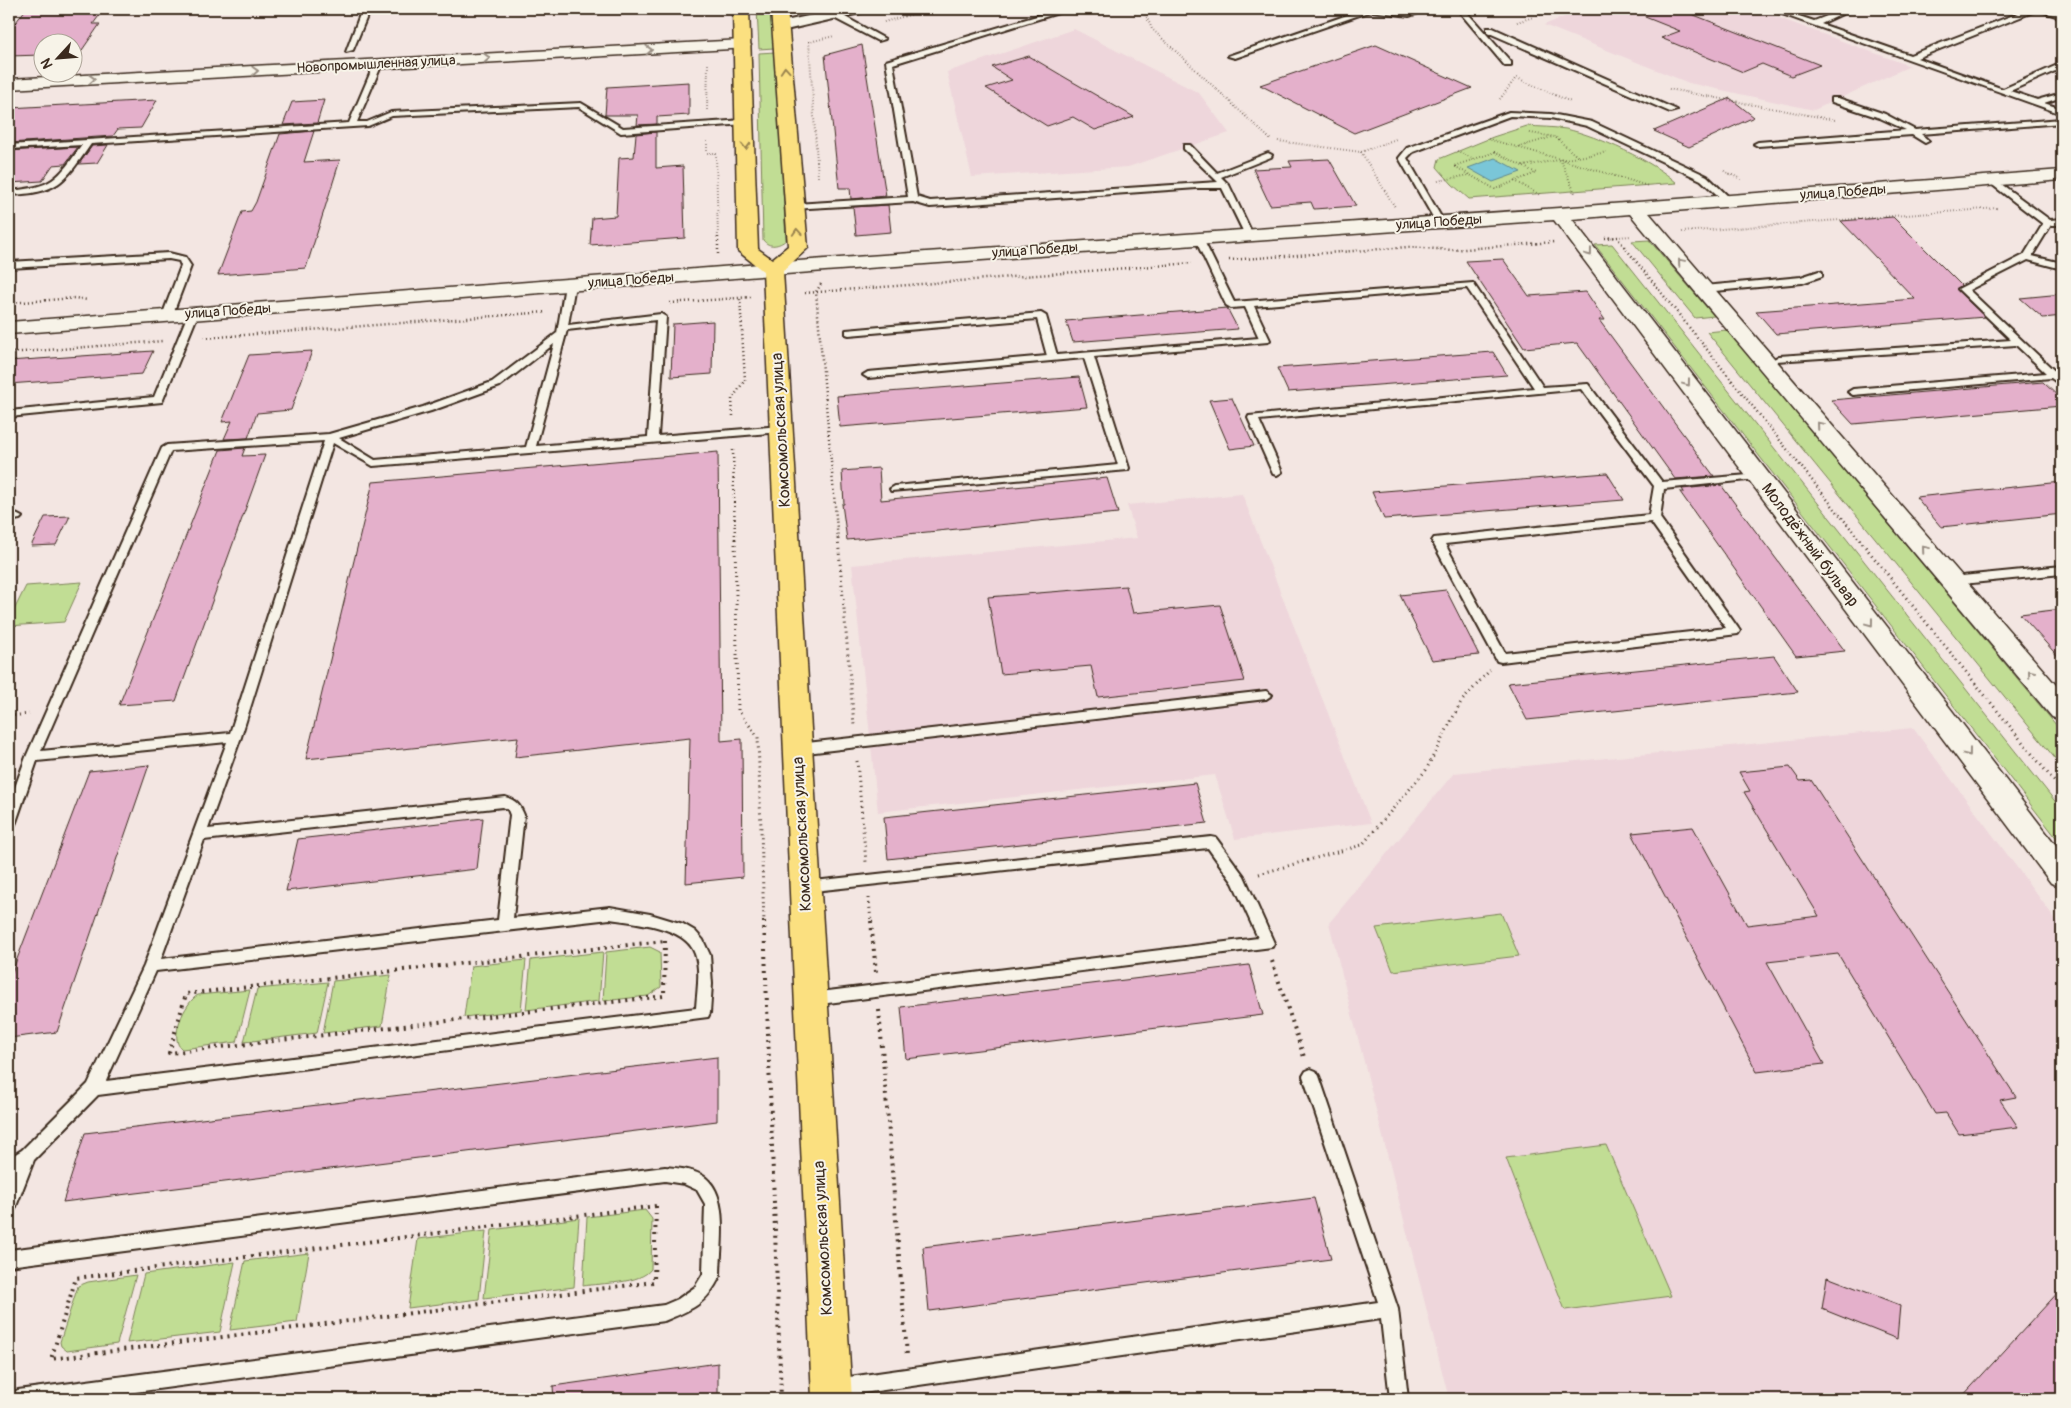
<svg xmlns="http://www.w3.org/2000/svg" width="2071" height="1408" font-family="Pangolin,sans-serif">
	<rect width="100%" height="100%" fill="#f3e6e2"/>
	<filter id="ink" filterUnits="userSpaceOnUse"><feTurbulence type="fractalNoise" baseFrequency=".02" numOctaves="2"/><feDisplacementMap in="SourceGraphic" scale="10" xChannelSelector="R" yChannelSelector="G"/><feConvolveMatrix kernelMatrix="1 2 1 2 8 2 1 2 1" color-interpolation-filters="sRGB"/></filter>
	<g filter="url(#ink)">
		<path fill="#eed6db" d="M 1584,9 L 1754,9 L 1910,66 L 1814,110 L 1689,83 L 1544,25 Z
			M 1074,29 L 1199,93 L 1229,133 L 1128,167 L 972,177 L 947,72 Z
			M 1242,494 L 1371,823 L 1235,839 L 1215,775 L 878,812 L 852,565 L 1137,538 L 1127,505 Z
			M 1913,728 L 2062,928 L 2062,1288 L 1960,1399 L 1449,1399 L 1329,923 L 1454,773 Z"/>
		<path fill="#c1dd94" stroke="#7e8459" d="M 757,9 L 770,9 L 774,48 L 759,49 Z
			M 775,52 L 786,240 C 779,246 769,248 763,240 L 759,53 Z
			M 1527,126 C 1540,127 1553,127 1566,129 C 1598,136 1653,161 1677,183 L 1469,199 L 1452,184 L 1437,167 L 1439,159 L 1493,137 Z
			M 1649,240 L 1714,316 L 1695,318 L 1632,241 Z
			M 1612,244 L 2062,810 L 2062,845 L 1595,245 Z
			M 1727,330 L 2062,732 L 2062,767 L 1707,332 Z
			M 82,582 L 64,622 L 9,626 L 9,620 L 26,586 Z
			M 1501,913 L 1519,956 L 1393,971 L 1376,928 Z
			M 650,947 L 660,952 L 661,987 L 648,996 L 603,1001 L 606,952 Z
			M 603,952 L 599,1001 L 526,1010 L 531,960 Z
			M 526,960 L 521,1010 L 464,1017 L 471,966 Z
			M 391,975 L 382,1026 L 323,1033 L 333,981 Z
			M 328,982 L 317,1033 L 244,1042 L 257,989 Z
			M 250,990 L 237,1042 L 182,1049 C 168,1039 185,1002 198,995 Z
			M 1606,1145 L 1671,1296 L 1565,1310 L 1506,1158 Z
			M 645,1210 L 652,1219 L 651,1269 C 641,1284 600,1283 583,1286 L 587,1217 Z
			M 579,1218 L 574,1287 L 484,1298 L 492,1230 Z
			M 486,1231 L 479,1299 L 408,1308 L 418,1239 Z
			M 309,1253 L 297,1322 L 230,1330 L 245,1261 Z
			M 235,1262 L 220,1332 L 127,1343 L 144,1274 Z
			M 136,1275 L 117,1344 L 67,1351 L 61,1346 L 60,1342 L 78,1286 L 88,1282 Z"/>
		<path fill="#7ac6d8" stroke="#61888e" d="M 1495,158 L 1521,172 L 1493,182 L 1468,168 Z"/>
		<path fill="#e4b0cb" stroke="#3b2a1e" d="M 26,9 L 104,9 L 93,24 L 100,24 L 80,53 L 72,53 L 72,42 L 42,42 L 42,55 L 9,56 L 9,31 Z
			M 1648,9 L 1679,9 L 1820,65 L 1791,76 L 1762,64 L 1743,72 L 1661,38 L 1680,31 L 1645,17 Z
			M 862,45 L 886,196 L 851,199 L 850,188 L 839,188 L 825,55 Z
			M 1376,45 L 1472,88 L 1354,133 L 1260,85 Z
			M 1029,56 L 1066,78 L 1134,117 L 1095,130 L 1073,117 L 1047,126 L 986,88 L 1012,80 L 992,67 Z
			M 689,82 L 689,115 L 657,117 L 657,124 L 637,125 L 638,115 L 605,115 L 607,87 Z
			M 1730,98 L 1754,117 L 1689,147 L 1654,131 Z
			M 157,100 L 141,128 L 118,129 L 113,136 L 9,143 L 9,108 Z
			M 324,100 L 317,123 L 283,125 L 292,102 Z
			M 314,131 L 304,162 L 340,160 L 306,268 L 218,275 L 242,212 L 251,211 L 256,202 L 280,134 Z
			M 656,132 L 656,168 L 683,166 L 685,238 L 590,245 L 592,218 L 616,216 L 619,158 L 634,157 L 636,134 Z
			M 108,145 L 97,163 L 79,164 L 92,146 Z
			M 78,147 L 65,164 L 53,165 L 42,181 L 9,183 L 9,151 Z
			M 1329,159 L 1356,206 L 1314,209 L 1311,202 L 1270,205 L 1253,169 L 1292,167 L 1289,161 Z
			M 888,205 L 891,232 L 856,235 L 853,207 Z
			M 1893,217 L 1961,285 L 1957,290 L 1985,317 L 1776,334 L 1756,311 L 1915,299 L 1841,221 Z
			M 1503,259 L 1529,296 L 1586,292 L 1605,320 L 1599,320 L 1714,476 L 1675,479 L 1577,343 L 1524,348 L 1466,261 Z
			M 2062,294 L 2062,316 L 2043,318 L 2020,298 Z
			M 1227,308 L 1238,329 L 1073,342 L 1066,321 Z
			M 713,321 L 712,374 L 671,377 L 673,324 Z
			M 153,351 L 142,374 L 9,384 L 9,361 Z
			M 312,351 L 291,410 L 257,413 L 248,438 L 224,439 L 232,421 L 222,422 L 249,355 Z
			M 1493,352 L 1507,375 L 1288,392 L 1277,368 Z
			M 1079,377 L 1087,407 L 840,427 L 837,396 Z
			M 2043,382 L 2062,400 L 2062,406 L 1853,424 L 1831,400 Z
			M 1232,398 L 1254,446 L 1230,449 L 1209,400 Z
			M 245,448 L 242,456 L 265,455 L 176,701 L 119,705 L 220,450 Z
			M 718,452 L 721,741 L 742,739 L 743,877 L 686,883 L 690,738 L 515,757 L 518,737 L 306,759 L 373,482 Z
			M 879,468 L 881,500 L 1107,478 L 1118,513 L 847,540 L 842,504 L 844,504 L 842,471 Z
			M 1607,473 L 1624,500 L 1384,519 L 1372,492 Z
			M 2062,482 L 2062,514 L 1941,527 L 1916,497 Z
			M 1721,485 L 1845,651 L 1796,656 L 1680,492 L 1684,492 L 1682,489 Z
			M 70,516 L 56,545 L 31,546 L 45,517 Z
			M 1126,586 L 1133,613 L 1220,605 L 1245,681 L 1098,697 L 1091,666 L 1001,674 L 988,597 Z
			M 1446,590 L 1479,655 L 1432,660 L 1400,595 Z
			M 2062,609 L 2062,661 L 2020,614 Z
			M 1774,656 L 1798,692 L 1527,720 L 1508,683 Z
			M 149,765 L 57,1032 L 9,1038 L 9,980 L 89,771 Z
			M 1790,767 L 1800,781 L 1811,780 L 2016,1097 L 2000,1100 L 2018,1127 L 1959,1134 L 1946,1113 L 1935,1114 L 1838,954 L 1767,962 L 1824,1064 L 1757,1072 L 1632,833 L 1693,827 L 1747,925 L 1819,916 L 1744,792 L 1750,791 L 1739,772 Z
			M 1195,783 L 1207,823 L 888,859 L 884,817 Z
			M 483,818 L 477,869 L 286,891 L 298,839 Z
			M 1249,965 L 1263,1015 L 906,1059 L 901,1007 Z
			M 717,1057 L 717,1121 L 63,1202 L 85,1133 Z
			M 1314,1198 L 1331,1259 L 929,1311 L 923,1247 Z
			M 1827,1277 L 1900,1305 L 1897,1339 L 1822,1309 Z
			M 2062,1288 L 2062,1399 L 1960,1399 Z
			M 718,1363 L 718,1399 L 554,1399 L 553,1386 Z"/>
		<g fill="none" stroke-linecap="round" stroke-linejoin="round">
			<g stroke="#3b2a1e" stroke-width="4">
				<path id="service" d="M 362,9 L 370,9 L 353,50 L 346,52 Z
					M 1060,9 L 1071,9 L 893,64 L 917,197 L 930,201 L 1218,182 L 1184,149 L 1184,145 L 1190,145 L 1217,173 L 1268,153 L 1272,155 L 1271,157 L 1221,177 L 1229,185 L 1253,235 L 1252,237 L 1245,235 L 1222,188 L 1197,188 L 930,207 L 913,202 L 792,209 L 791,207 L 795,204 L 908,197 L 886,61 Z
					M 1365,9 L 1409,12 L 1419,9 L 1430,9 L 1409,16 L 1371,11 L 1235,58 L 1228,56 Z
					M 1457,9 L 1464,9 L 1511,62 L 1511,66 L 1505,66 Z
					M 1768,9 L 1778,9 L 1814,21 L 1845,9 L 1853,9 L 1821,24 L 1910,55 L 2029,9 L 2047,9 L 2062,14 L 2062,18 L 2038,10 L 1917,58 L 2003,89 L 2062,63 L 2062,68 L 2010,91 L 2037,100 L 2062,93 L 2062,97 L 2044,103 L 2062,109 L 2062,114 Z
					M 832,13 L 838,13 L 885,39 L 878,41 L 832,17 Z
					M 1487,28 L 1493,28 L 1677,110 L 1670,112 L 1487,32 Z
					M 375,62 L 382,64 L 357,122 L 367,122 L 391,112 L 581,103 L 623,128 L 745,120 L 749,122 L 745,124 L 621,133 L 579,107 L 392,116 L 368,126 L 91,144 C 64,183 58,193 9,195 L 9,191 C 53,187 57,180 82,145 L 9,149 L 9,145 L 349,123 Z
					M 1832,98 L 1838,98 L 1885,114 L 1915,130 L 2062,119 L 2062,123 L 1921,134 L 1929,141 L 1925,143 L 1912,135 L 1758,146 L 1754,144 L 1758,142 L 1906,130 L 1880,118 L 1832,102 Z
					M 1509,112 L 1551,114 L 1592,122 L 1707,176 L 1732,200 L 1725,202 L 1701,180 L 1587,126 L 1551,118 L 1510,116 L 1413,152 L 1407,158 L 1444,222 L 1437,224 L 1399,158 L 1407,148 Z
					M 1993,178 L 2050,220 L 2062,219 L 2062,225 L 2051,225 L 2032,256 L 2062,263 L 2062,269 L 2028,260 L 1969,290 L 2062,378 L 2062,386 L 2051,378 L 1853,395 L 1848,392 L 1853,389 L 2046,373 L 2016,345 L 1776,361 L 1774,359 L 1779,356 L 2011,340 L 1958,289 L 2024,255 L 2043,224 L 1990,183 L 1989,181 Z
					M 1199,236 L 1203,239 L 1234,302 L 1473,283 L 1543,387 L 1588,384 L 1662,482 L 1761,474 L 1762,476 L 1757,479 L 1664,489 L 1660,518 L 1738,628 L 1740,631 L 1738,634 L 1501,662 L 1497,661 L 1432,541 L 1434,538 L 1649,515 L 1654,486 L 1581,389 L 1259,420 L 1282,472 L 1277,475 L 1273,474 L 1248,418 L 1249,416 L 1534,388 L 1467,288 L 1254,306 L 1270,340 L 1268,342 L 1094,357 L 1129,468 L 1128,470 L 891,491 L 890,489 L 895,486 L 1118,465 L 1084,358 L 868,378 L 863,375 L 868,372 L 1047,356 L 1037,319 L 849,335 L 846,334 L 846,330 L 1041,313 L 1046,316 L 1057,355 L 1259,338 L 1245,307 L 1231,308 L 1226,305 L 1195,239 ZM 1651,522 L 1726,628 L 1505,653 L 1445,544 Z
					M 169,253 L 185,257 L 191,266 L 172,316 L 167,319 L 162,316 L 181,266 L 179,261 L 169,259 L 9,268 L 9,262 Z
					M 1819,271 L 1822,272 L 1822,276 L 1802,283 L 1704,292 L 1699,289 L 1704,286 L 1801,277 Z
					M 570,282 L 575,285 L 568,325 L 661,314 L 666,317 L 658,436 L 781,426 L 786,429 L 781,432 L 373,466 L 333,443 L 241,737 L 208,829 L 505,797 C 516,800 520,805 524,815 L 513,918 L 610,907 L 650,914 L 683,924 L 695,931 L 703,940 L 710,955 L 712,984 L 710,1013 L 708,1017 L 98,1095 L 34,1160 L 15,1209 L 9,1212 L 9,1184 L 13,1172 L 9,1173 L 9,1158 L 22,1150 L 88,1084 L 144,966 L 227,742 L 37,761 L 16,822 L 14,826 L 9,827 L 9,804 L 26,757 L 162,448 L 167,445 L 329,434 L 423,407 L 492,382 L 557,333 L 565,285 ZM 656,320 L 648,437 L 536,446 L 567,330 ZM 554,344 L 526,447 L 375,460 L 339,438 L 431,411 L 500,386 ZM 324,441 L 230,733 L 41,751 L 171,451 ZM 503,807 L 508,810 L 510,815 L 498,920 L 161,959 L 204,840 ZM 610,919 C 635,923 686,926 695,954 C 701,970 697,991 696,1008 L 106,1081 L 156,971 Z
					M 193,311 L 198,314 L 162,402 L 9,417 L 9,411 L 154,397 L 188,314 Z
					M 16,514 L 22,517 L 20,519 L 9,521 L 9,515 Z
					M 2062,566 L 2062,574 L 1952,585 L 1946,581 L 1952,577 Z
					M 1266,691 L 1272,695 L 1266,699 L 798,754 L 793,752 L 792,749 L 793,746 L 798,744 Z
					M 1211,837 L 1216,838 L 1244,876 L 1274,943 L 1272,947 L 812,1005 L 807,1003 L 805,999 L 807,995 L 812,993 L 1258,938 L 1233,883 L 1208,848 L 805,892 L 800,891 L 798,887 L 800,883 L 805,882 Z
					M 1311,1069 L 1316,1071 L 1319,1076 L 1398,1309 L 1408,1399 L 1390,1399 L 1381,1319 L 835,1397 L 829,1394 L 826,1388 L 829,1382 L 835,1379 L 1378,1302 L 1303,1076 L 1306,1071 Z
					M 665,1167 C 678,1168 700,1170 709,1181 C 729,1202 720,1249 720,1276 C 707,1304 691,1310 664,1321 L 83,1399 L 9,1399 L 12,1393 L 18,1390 L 664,1305 L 678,1299 L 695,1287 L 703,1274 L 705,1204 L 697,1190 L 684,1184 L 665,1181 L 9,1266 L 9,1250 Z"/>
			</g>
			<g stroke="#3b2a1e" stroke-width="4">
				<path id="minor" d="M 840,9 L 866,9 L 864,12 L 781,31 L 773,26 L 776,23 Z"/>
			</g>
			<g stroke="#3b2a1e" stroke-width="3">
				<path id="secondary" d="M 743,40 L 751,45 L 749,48 L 9,89 L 9,79 Z
					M 2062,170 L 2062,180 L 1649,213 L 2062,692 L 2062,720 L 2052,717 L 1630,214 L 1572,219 L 2062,853 L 2062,887 L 2051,883 L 1554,220 L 825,271 L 9,334 L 9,322 L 825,259 L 1559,208 Z"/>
			</g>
			<g stroke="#3b2a1e" stroke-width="3">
				<path id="primary" d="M 733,9 L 749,9 L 758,249 L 772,259 L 788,246 L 771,9 L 787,9 L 808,248 L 783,271 L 852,1399 L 812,1399 L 763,271 L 738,251 Z"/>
			</g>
			<path stroke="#3b2a1e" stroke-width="2" stroke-dasharray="0.5 2.5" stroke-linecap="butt" d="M 1143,9 L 1152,29 L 1271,140
				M 884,22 L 931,9
				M 1517,22 L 1560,9
				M 1517,78 L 1571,102
				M 1669,89 L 1835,120
				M 1500,99 L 1515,79
				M 707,110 L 708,63
				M 1530,133 L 1555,137 L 1578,157
				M 1488,139 L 1560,159 L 1575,193
				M 707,141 L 707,153 L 716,153 L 718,238
				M 1278,141 L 1361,152 L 1396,139
				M 1519,147 L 1552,137
				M 1457,151 L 1474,159
				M 1361,152 L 1395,207
				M 1495,152 L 1536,173 L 1495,189 L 1454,166 Z
				M 1563,160 L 1648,186
				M 1523,166 L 1608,152
				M 1724,171 L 1741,179
				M 818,177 L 809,42 L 834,36
				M 1438,181 L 1469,175
				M 1515,181 L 1540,195
				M 1682,232 L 1998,208
				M 1605,238 L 1631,236"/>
			<path stroke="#3b2a1e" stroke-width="2.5" stroke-dasharray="1 3" stroke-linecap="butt" d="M 718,237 L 718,255
				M 1605,238 L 1618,237
				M 1619,240 L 1860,540
				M 1229,260 L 1409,247 L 1452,250 L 1554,242
				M 821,284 L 816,292 L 838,540
				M 805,293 L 1192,263
				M 9,303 L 75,298 L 88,300
				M 670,303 L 751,297
				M 204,338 L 547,312
				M 9,353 L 163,341
				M 733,416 L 732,399 L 745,380 L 740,298
				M 733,450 L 735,540"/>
			<path stroke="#3b2a1e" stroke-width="3" stroke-dasharray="1 4" stroke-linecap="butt" d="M 735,539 L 738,710 L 758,737 L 764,923
				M 838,539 L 854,725
				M 1859,539 L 2062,791
				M 9,716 L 29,714
				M 857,761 L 866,862
				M 1259,874 L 1362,845 L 1426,770 L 1461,702 L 1490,670
				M 869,898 L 871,923"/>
			<path stroke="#3b2a1e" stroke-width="4" stroke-dasharray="2 5" stroke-linecap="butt" d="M 764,921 L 781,1399
				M 871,921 L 876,972
				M 665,941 L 664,996 L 169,1053 L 186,994 Z
				M 1272,961 L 1304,1057
				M 879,1010 L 907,1355
				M 656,1206 L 654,1282 L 51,1359 L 76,1278 Z"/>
			<use href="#service" fill="#f7f3e8" fill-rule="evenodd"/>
			<use href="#minor" fill="#f7f3e8" fill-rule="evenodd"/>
			<use href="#secondary" fill="#f7f3e8" fill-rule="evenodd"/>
			<use href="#primary" fill="#fbe080" fill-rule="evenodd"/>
		</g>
		<defs><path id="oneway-chevron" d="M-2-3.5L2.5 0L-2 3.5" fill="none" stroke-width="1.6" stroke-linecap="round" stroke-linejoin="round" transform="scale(1.25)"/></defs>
		<g stroke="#998e83">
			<use href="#oneway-chevron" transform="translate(649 50) rotate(-3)"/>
			<use href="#oneway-chevron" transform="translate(487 58) rotate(-3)"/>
			<use href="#oneway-chevron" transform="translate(255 71) rotate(-3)"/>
			<use href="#oneway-chevron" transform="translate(92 79) rotate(-3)"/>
			<use href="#oneway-chevron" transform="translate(1589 253) rotate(53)"/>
			<use href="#oneway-chevron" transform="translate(1681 262) rotate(-130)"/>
			<use href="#oneway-chevron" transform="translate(1687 383) rotate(53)"/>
			<use href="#oneway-chevron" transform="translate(1820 425) rotate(-130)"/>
			<use href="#oneway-chevron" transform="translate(1925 549) rotate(-130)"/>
			<use href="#oneway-chevron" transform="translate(1870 623) rotate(53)"/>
			<use href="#oneway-chevron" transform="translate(2031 673) rotate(-130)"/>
			<use href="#oneway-chevron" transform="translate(1968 753) rotate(53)"/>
		</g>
		<g stroke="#9b854f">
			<use href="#oneway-chevron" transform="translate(785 70) rotate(-94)"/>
			<use href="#oneway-chevron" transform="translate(746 146) rotate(89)"/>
			<use href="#oneway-chevron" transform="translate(797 232) rotate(-94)"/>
		</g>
	</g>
	<g text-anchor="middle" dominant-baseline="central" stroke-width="4" stroke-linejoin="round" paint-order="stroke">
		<g font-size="14" fill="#3b2a1e" stroke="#f7f3e8">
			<text transform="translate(376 64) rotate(-3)">Новопромышленная улица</text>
			<text transform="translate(1843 192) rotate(-4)">улица Победы</text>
			<text transform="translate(1439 222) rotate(-4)">улица Победы</text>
			<text transform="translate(1035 250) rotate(-4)">улица Победы</text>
			<text transform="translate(631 280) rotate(-4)">улица Победы</text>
			<text transform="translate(228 311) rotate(-4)">улица Победы</text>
		</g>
		<g font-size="16" fill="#3b2a1e" stroke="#f7f3e8">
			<text transform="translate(781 430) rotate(-93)">Комсомольская улица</text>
			<text transform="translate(1810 545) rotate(53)">Молодёжный бульвар</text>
			<text transform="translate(802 834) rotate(-93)">Комсомольская улица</text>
			<text transform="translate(823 1238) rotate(-93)">Комсомольская улица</text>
		</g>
	</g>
	<rect width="2071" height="1408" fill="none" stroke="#f7f3e8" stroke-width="30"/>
	<rect x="15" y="15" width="2041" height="1378" fill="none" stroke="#3b2a1e" stroke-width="2" filter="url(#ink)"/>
	<g transform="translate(58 58) rotate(244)"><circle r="24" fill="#f7f3e8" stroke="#aca397"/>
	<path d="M0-4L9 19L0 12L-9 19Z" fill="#3b2a1e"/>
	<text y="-8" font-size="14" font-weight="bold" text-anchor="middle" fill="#3b2a1e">N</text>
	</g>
</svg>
